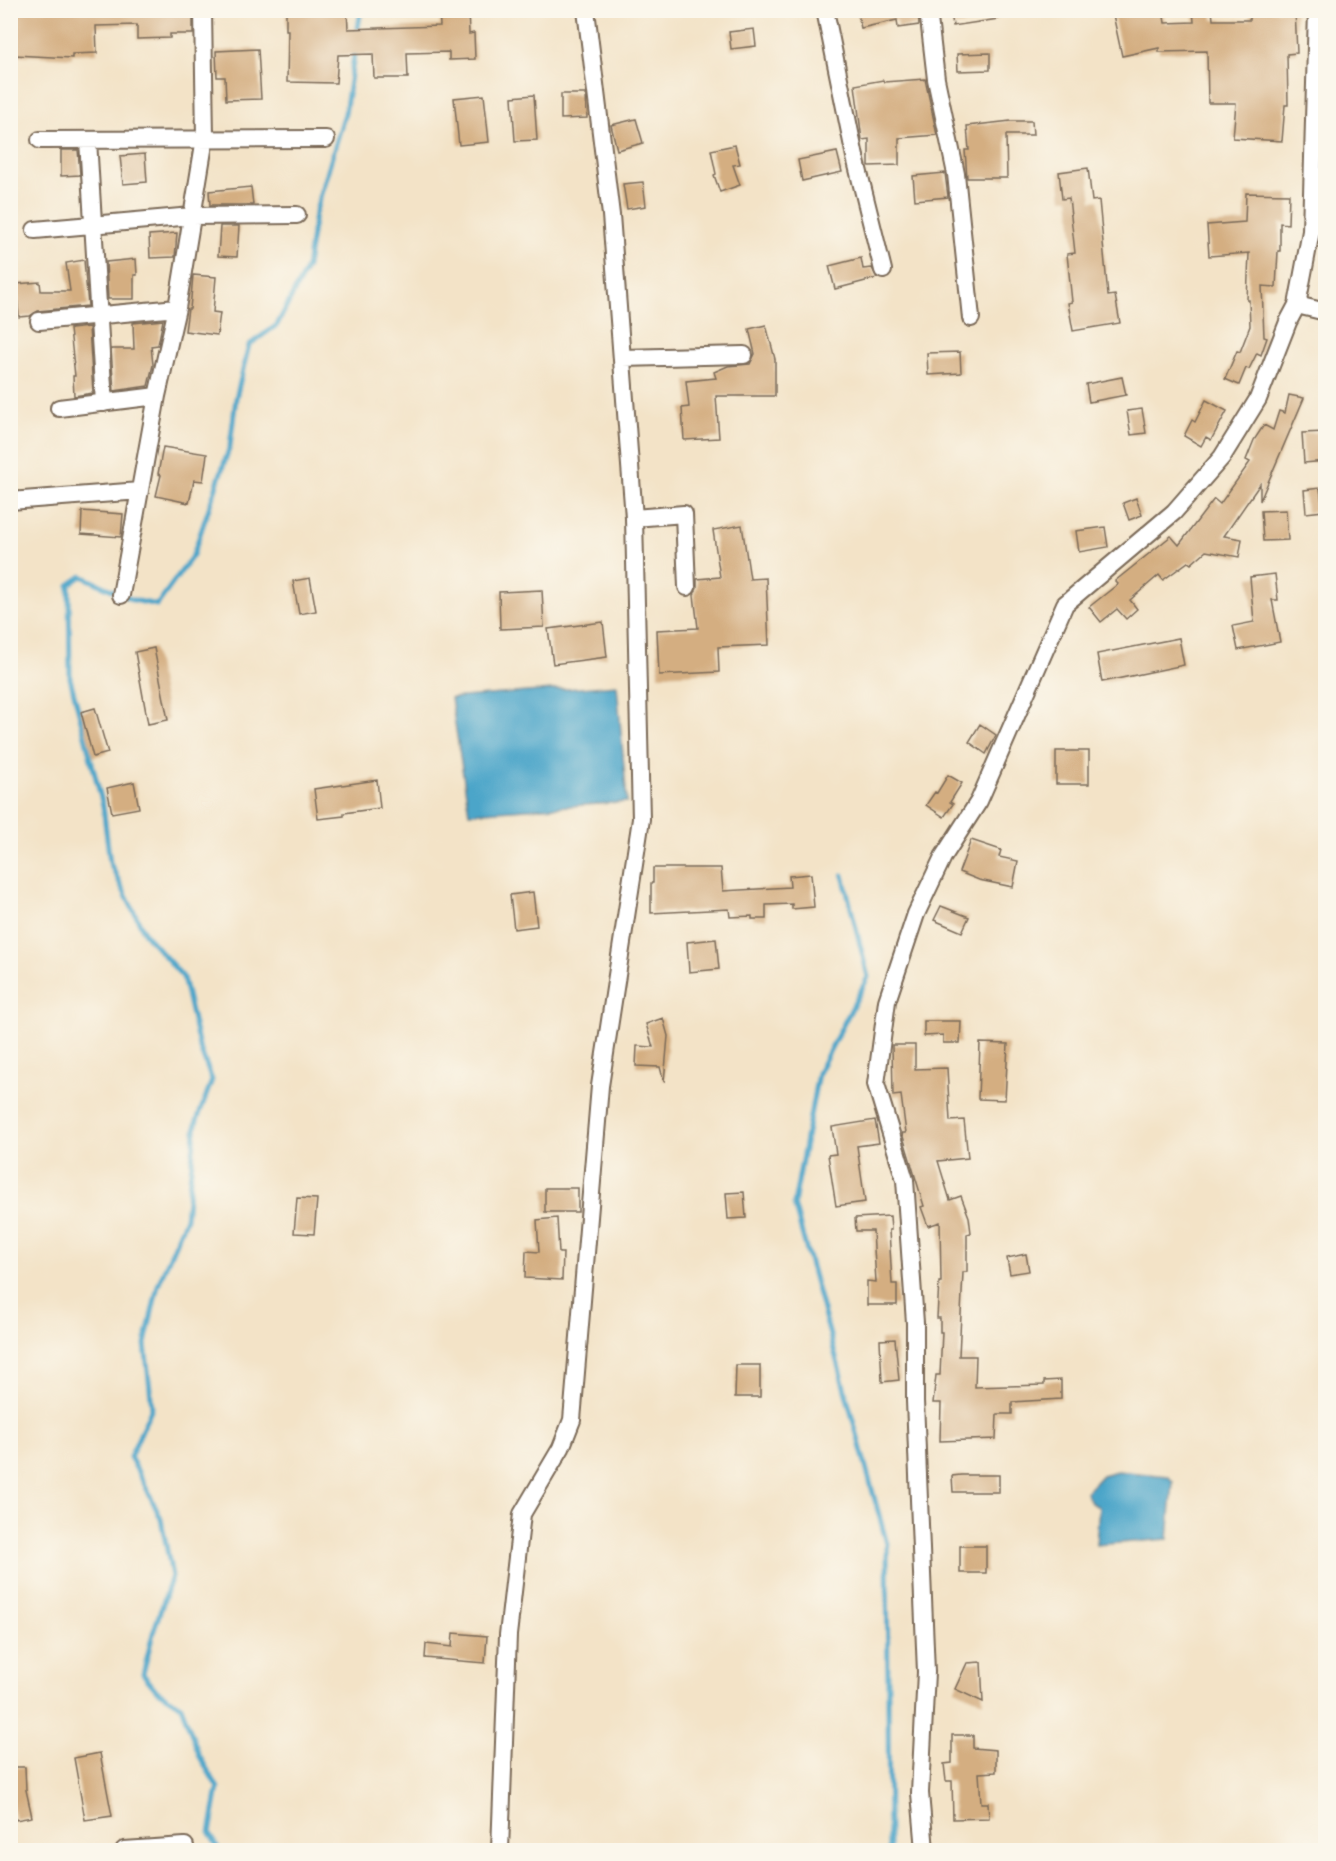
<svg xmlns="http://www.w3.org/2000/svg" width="1336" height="1861" font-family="'IM FELL English',serif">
	<rect width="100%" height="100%" fill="#fbf7ec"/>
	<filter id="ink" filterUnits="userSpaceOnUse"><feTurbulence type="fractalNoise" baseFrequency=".0167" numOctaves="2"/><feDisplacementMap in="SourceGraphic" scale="12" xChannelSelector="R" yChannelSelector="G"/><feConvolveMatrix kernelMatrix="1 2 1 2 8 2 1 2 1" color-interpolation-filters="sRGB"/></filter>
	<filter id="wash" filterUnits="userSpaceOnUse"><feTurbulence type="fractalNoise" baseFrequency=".008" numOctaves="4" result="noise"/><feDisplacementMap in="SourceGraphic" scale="24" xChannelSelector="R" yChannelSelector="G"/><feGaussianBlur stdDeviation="1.35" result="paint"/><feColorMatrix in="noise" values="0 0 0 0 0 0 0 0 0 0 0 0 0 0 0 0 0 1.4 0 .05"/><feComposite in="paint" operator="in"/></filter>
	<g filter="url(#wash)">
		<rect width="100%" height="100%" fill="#f3e3c7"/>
		<path fill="#4ca5c9" stroke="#446874" stroke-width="1.5" d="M 617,685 L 627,802 L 469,813 L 451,698 Z
			M 1117,1471 L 1168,1476 L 1173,1482 L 1168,1539 L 1096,1545 L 1099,1507 L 1091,1503 L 1086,1492 L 1102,1475 Z"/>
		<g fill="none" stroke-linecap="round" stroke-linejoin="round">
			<path stroke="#4ca5c9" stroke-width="5" d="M 357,34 L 361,10
				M 843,875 L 868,977 L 818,1073 L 794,1204 L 887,1544 L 889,1850
				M 219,1850 L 210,1833 L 218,1788 L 200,1757 L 181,1706 L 157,1691 L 143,1674 L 153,1633 L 172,1576 L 161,1519 L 145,1485 L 130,1457 L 152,1407 L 145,1344 L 158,1285 L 186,1218 L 196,1123 L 212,1080 L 199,1046 L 183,977 L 145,934 L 110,863 L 103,806 L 70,678 L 69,585 L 82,576 L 133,600 L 157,605 L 193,555 L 230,446 L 236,398 L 249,345 L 277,325 L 307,267 L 315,214 L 345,113 L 355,49"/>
		</g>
		<g id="blocks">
			<path fill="#d4ae81" d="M 11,10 L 193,10 L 193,34 L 170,34 L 170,38 L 137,39 L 137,25 L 96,26 L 97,53 L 72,54 L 72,58 L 14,55 L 15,36 L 11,36 Z
				M 286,10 L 347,10 L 348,29 L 440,26 L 439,10 L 468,10 L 469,34 L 474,33 L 475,59 L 449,60 L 449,52 L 407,53 L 408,78 L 374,78 L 373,54 L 338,55 L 336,83 L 287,82 L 288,30 L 286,30 Z
				M 857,10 L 918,10 L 919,25 L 898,28 L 897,20 L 861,28 Z
				M 961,10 L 998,10 L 998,19 L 953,26 L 951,12 Z
				M 1112,10 L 1163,10 L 1165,23 L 1194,22 L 1193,10 L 1212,10 L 1213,20 L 1250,20 L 1250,10 L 1295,10 L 1297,53 L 1287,54 L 1288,105 L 1285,105 L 1282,141 L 1233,138 L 1236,103 L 1208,103 L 1207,51 L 1159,52 L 1159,48 L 1122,56 Z
				M 754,29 L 756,46 L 731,49 L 729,32 Z
				M 258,49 L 261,99 L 226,100 L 225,77 L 217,77 L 216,51 Z
				M 990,53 L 990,70 L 958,71 L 957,54 Z
				M 925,79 L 937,135 L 899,138 L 899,165 L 869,166 L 869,139 L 862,140 L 855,85 L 883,80 L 884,82 Z
				M 561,94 L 586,94 L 587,118 L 561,119 Z
				M 484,95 L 489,142 L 459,145 L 454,98 Z
				M 534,95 L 537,140 L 515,141 L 512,97 Z
				M 636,119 L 643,143 L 617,150 L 611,125 Z
				M 1011,121 L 1032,121 L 1033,135 L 1006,135 L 1007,178 L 967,178 L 965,150 L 969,150 L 967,126 Z
				M 735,145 L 740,164 L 733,165 L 740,185 L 720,192 L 714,175 L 716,174 L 711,150 Z
				M 61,150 L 78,150 L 80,175 L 61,176 Z
				M 837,152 L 842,172 L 802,181 L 798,160 Z
				M 145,154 L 147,182 L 123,184 L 120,156 Z
				M 1088,168 L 1092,201 L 1099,200 L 1108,296 L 1115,295 L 1120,323 L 1073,331 L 1068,303 L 1072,302 L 1067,254 L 1075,253 L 1069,198 L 1062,199 L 1059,172 Z
				M 945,173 L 948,197 L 915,200 L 913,176 Z
				M 643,182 L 646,206 L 627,209 L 623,184 Z
				M 251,187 L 253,205 L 210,205 L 209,191 Z
				M 1246,193 L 1289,194 L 1288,224 L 1280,223 L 1280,251 L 1278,251 L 1276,287 L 1262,286 L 1264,337 L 1267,338 L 1261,355 L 1257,353 L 1249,369 L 1246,368 L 1239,385 L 1225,379 L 1237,351 L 1240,352 L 1250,326 L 1249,300 L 1247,300 L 1249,253 L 1209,256 L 1207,225 L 1245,222 Z
				M 220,226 L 239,226 L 237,257 L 218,256 Z
				M 177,233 L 175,257 L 150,258 L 149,235 Z
				M 861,258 L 863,269 L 872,268 L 877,278 L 835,289 L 829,266 Z
				M 136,259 L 137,275 L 134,275 L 134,299 L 108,299 L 106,262 Z
				M 84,260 L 88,306 L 38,311 L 30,316 L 19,317 L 16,284 L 40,282 L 41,291 L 70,291 L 66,263 Z
				M 193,275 L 216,277 L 213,312 L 220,313 L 217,335 L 185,331 L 188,309 L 190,309 Z
				M 163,320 L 158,345 L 151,346 L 153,365 L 148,386 L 114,391 L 111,349 L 134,349 L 133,323 Z
				M 766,325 L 775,359 L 775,396 L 716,396 L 719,438 L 684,440 L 682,408 L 689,407 L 686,381 L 716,378 L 714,372 L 728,366 L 750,364 L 755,354 L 749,329 Z
				M 89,327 L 93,393 L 74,396 L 73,376 L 75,376 L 70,329 Z
				M 960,352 L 961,373 L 928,375 L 927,353 Z
				M 1122,377 L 1126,395 L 1089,402 L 1086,384 Z
				M 1289,395 L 1304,398 L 1260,501 L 1260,484 L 1224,536 L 1242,539 L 1239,557 L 1206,551 L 1191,564 L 1188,562 L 1163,580 L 1159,575 L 1130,600 L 1137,609 L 1126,619 L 1117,609 L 1101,622 L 1089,607 L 1118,584 L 1115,581 L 1171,536 L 1179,545 L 1214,499 L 1220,504 L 1250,462 L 1246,460 L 1254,440 L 1264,425 L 1273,430 L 1279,411 L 1285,413 Z
				M 1206,400 L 1227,411 L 1211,440 L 1206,437 L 1201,446 L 1184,436 L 1192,420 L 1195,422 Z
				M 1142,409 L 1146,433 L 1131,435 L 1127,411 Z
				M 1326,432 L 1326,461 L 1304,463 L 1302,433 Z
				M 163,447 L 207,454 L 203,481 L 194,480 L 189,503 L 156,496 L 161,475 L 158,474 Z
				M 1320,488 L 1323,511 L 1306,513 L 1304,490 Z
				M 1136,498 L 1142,515 L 1129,520 L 1123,503 Z
				M 1286,510 L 1288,540 L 1263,541 L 1261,511 Z
				M 82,511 L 123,514 L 121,537 L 81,534 Z
				M 742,525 L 750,579 L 766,578 L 769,645 L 718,647 L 719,672 L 659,675 L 657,630 L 698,628 L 694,595 L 697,587 L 697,579 L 720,577 L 713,530 Z
				M 1105,527 L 1108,547 L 1079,552 L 1076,531 Z
				M 1275,574 L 1278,600 L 1272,600 L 1280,642 L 1238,650 L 1233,626 L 1254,622 L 1250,577 Z
				M 310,578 L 316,611 L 299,614 L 293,581 Z
				M 542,590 L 544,627 L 500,629 L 499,592 Z
				M 603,622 L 607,657 L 553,664 L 548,629 Z
				M 1179,638 L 1184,665 L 1102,682 L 1097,654 Z
				M 154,648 L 168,720 L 148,724 L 135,652 Z
				M 95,708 L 108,753 L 93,757 L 81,712 Z
				M 980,724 L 996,735 L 986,754 L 969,742 Z
				M 1056,751 L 1089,751 L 1089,784 L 1056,784 Z
				M 948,775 L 962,783 L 950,802 L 953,804 L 944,817 L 926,805 L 935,792 L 937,793 Z
				M 377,780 L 380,808 L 344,813 L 344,816 L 318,819 L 314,789 Z
				M 134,782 L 139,808 L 112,813 L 107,788 Z
				M 971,840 L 1001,850 L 999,857 L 1018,861 L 1013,887 L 979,880 L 959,872 Z
				M 653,868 L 721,868 L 723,891 L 790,887 L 789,876 L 811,874 L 814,907 L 792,909 L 792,904 L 766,905 L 766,919 L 752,919 L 752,916 L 730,917 L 729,909 L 651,913 L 651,883 L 653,883 Z
				M 533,892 L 537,926 L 514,929 L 510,895 Z
				M 941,906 L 969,917 L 962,932 L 934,920 Z
				M 716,939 L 719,969 L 689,972 L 687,942 Z
				M 663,1018 L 668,1036 L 664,1082 L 660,1067 L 636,1066 L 637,1046 L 653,1047 L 646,1024 Z
				M 924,1021 L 961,1021 L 960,1043 L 943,1043 L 943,1035 L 924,1036 Z
				M 980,1043 L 1008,1044 L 1005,1100 L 978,1099 Z
				M 892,1045 L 915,1045 L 915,1069 L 947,1068 L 950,1121 L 964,1120 L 968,1158 L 938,1161 L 950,1200 L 961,1196 L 969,1217 L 971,1233 L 967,1234 L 967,1272 L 963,1272 L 959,1356 L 976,1356 L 975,1387 L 1044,1385 L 1044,1381 L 1061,1380 L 1061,1399 L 1012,1402 L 1012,1414 L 997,1414 L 996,1439 L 940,1441 L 941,1403 L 933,1403 L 936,1375 L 940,1375 L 942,1332 L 940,1332 L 940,1318 L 937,1318 L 939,1282 L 941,1282 L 940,1222 L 928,1226 L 921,1207 L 924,1206 L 902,1133 L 906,1133 L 901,1095 L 893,1096 Z
				M 875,1120 L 879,1143 L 857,1146 L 865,1202 L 836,1206 L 828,1155 L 836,1154 L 832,1127 Z
				M 545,1188 L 578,1188 L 578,1212 L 545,1212 Z
				M 744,1192 L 746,1218 L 728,1219 L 726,1193 Z
				M 297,1198 L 317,1199 L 314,1234 L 294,1233 Z
				M 890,1216 L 891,1230 L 889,1230 L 892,1284 L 897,1284 L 897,1305 L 867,1305 L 867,1281 L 876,1282 L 873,1231 L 856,1231 L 855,1218 Z
				M 557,1218 L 559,1253 L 563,1253 L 562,1280 L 525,1278 L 526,1251 L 539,1252 L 537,1220 Z
				M 1026,1254 L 1029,1271 L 1010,1274 L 1007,1258 Z
				M 895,1339 L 899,1380 L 882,1382 L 880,1340 Z
				M 736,1365 L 760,1365 L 760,1397 L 735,1397 Z
				M 961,1475 L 999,1475 L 999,1492 L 953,1492 L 952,1476 Z
				M 960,1546 L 986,1546 L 986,1573 L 960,1573 Z
				M 453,1633 L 487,1636 L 485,1663 L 425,1658 L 426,1644 L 452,1647 Z
				M 981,1662 L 983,1702 L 955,1689 L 967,1663 Z
				M 952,1735 L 973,1735 L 973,1748 L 996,1750 L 996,1772 L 979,1773 L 981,1803 L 988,1803 L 989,1818 L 953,1819 L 952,1781 L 946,1781 L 944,1764 L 952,1763 Z
				M 100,1753 L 112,1816 L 85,1820 L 74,1758 Z
				M 10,1767 L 25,1767 L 26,1790 L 32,1817 L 16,1820 L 11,1802 Z"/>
		</g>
	</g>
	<g filter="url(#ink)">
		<use href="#blocks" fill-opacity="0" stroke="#7b6b59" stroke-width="1.5"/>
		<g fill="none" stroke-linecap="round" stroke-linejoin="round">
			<g stroke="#7b6b59" stroke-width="20">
				<path id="minor" d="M 825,10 L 855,157 L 883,270
					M 928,10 L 936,79 L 956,174 L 971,318
					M 40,140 L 326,139
					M 88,140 L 104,403
					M 35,230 L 192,216 L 297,215
					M 1297,305 L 1326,312
					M 39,321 L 177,308
					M 622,358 L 744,355
					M 59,408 L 157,396
					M 10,501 L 140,491
					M 634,518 L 684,514 L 687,587
					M 121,595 L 157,396 L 177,308 L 205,138 L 203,10
					M 124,1850 L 185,1846
					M 500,1850 L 508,1635 L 522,1514 L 561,1448 L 572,1420 L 600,1086 L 641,819 L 634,518 L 611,215 L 586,10
					M 925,1850 L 920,1793 L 926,1672 L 915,1401 L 915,1323 L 905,1180 L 876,1084 L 887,1001 L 916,914 L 943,857 L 979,801 L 1065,604 L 1174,512 L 1222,457 L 1258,399 L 1288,322 L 1297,305 L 1311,231 L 1317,10"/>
			</g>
			<use href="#minor" stroke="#fff" stroke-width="16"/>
		</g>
	</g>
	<rect width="1336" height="1861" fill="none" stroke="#fbf7ec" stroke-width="36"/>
</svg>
